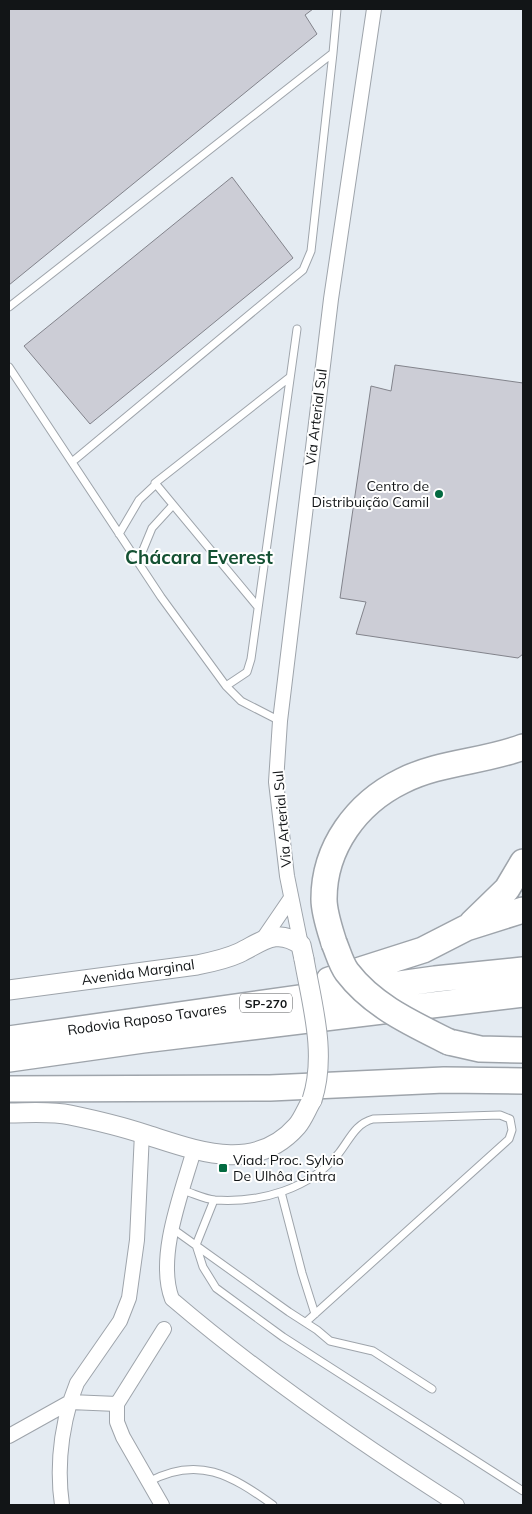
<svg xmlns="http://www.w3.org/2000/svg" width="532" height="1514" font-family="Mulish,sans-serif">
	<rect width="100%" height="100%" fill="#e4ebf2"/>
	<path fill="#cccdd6" stroke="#82838b" d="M 9,9 L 313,9 L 305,15 L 317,34 L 9,285 Z
		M 232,177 L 293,258 L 90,424 L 24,346 Z
		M 395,365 L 523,383 L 523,654 L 518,658 L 356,634 L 366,602 L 340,598 L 371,386 L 391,391 Z"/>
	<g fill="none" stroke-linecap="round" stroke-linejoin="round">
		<g stroke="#9ea4ab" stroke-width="9">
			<path id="lane" d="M 333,53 L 337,9
				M 9,307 L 333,53 L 311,251 L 303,270 L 72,462
				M 9,367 L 161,597 L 226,686 L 241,701 L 280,721
				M 119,534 L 139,500 L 155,485
				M 138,562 L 152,528 L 173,505
				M 258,607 L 155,483 L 290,377
				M 226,686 L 247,672 L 251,659 L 297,329
				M 182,1190 C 193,1193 204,1199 215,1200 C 261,1203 310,1189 339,1153 C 350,1139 355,1124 373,1119 L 500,1115 L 510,1119 L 512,1130 L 509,1139 L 306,1322
				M 281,1192 L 302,1273 L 315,1314
				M 214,1200 L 196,1245 L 203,1267 L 216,1288 L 283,1337 L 523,1491
				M 173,1229 L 289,1312 L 317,1330 L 330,1341 L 373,1351 L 432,1389
				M 148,1482 C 198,1455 231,1475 273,1505"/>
		</g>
		<g stroke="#9ea4ab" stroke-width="16">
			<path id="street" d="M 263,939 L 291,898
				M 301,945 L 287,876 L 276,782 L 280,721 L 331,299 L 374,9
				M 194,1150 C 182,1192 156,1257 172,1299 C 262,1376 358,1442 457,1505
				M 9,1436 L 70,1402 L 77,1383 L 120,1321 L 129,1298 L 137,1240 L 142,1133
				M 62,1505 C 57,1470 60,1437 70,1402 L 117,1404
				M 162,1505 L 123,1437 L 117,1422 L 117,1404 L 164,1329"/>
		</g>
		<g stroke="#9ea4ab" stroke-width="21">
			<path id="secondary" d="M 9,990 L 197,965 C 212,962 226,959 239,953 C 262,942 276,927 301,945 L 304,959
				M 9,1113 C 28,1113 51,1111 70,1115 C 94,1120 120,1126 144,1134 C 195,1150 254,1175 297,1126 C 303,1119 307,1108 312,1100"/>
		</g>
		<g stroke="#9ea4ab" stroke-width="28">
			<path id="highway" d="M 472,923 L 507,889 L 523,862
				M 334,943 C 330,930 324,913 324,899 C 324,847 357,803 402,781 C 439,762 484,762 523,747
				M 329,980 L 423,950 L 466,928 L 523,910
				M 9,1039 L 435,979 L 523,970
				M 449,1042 L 480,1049 L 523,1050
				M 9,1059 L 143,1040 L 523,994
				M 9,1089 L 270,1088 L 444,1080 L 523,1081"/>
		</g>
		<use href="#lane" stroke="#fff" stroke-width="7"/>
		<use href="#street" stroke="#fff" stroke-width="14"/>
		<use href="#secondary" stroke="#fff" stroke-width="19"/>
		<use href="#highway" stroke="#fff" stroke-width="25"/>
		<g stroke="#9ea4ab" stroke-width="21" stroke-linecap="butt">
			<path id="secondary-bridge" d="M 304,959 C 312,1005 327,1054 312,1100"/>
		</g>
		<g stroke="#9ea4ab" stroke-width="28" stroke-linecap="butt">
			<path id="highway-bridge" d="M 334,943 C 338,952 341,964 347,972 C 373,1006 411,1023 449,1042"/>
		</g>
		<use href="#secondary-bridge" stroke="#fff" stroke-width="19"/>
		<use href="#highway-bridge" stroke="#fff" stroke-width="25"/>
	</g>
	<g fill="#026a40" stroke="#fff" stroke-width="2">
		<circle cx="439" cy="494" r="5"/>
		<rect x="218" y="1163" width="10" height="10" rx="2.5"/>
	</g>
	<g text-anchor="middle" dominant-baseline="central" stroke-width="4" stroke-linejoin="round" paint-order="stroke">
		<rect fill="#fff" stroke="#595b5d" stroke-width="1" x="240" y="993.5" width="52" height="19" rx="4"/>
		<g font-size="12" font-weight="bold" fill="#121517">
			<text x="266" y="1003">SP-270</text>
		</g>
		<g font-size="14" fill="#121517" stroke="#fff">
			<text transform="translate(316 417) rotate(-83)">Via Arterial Sul</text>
			<text transform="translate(282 819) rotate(-95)">Via Arterial Sul</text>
			<text transform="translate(138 972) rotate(-8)">Avenida Marginal</text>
			<text transform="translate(147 1019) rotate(-8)">Rodovia Raposo Tavares</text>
		</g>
		<g font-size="14" fill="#121517" stroke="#fff" text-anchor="end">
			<text x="429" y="486">Centro de<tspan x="429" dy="16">Distribuição Camil</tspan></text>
			<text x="233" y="1160" text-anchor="start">Viad. Proc. Sylvio<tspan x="233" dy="16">De Ulhôa Cintra</tspan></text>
		</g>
		<g font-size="19" font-weight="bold" fill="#145133" stroke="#fff">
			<text x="199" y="557">Chácara Everest</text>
		</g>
	</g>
	<rect width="532" height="1514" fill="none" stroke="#121517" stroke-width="20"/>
</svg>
